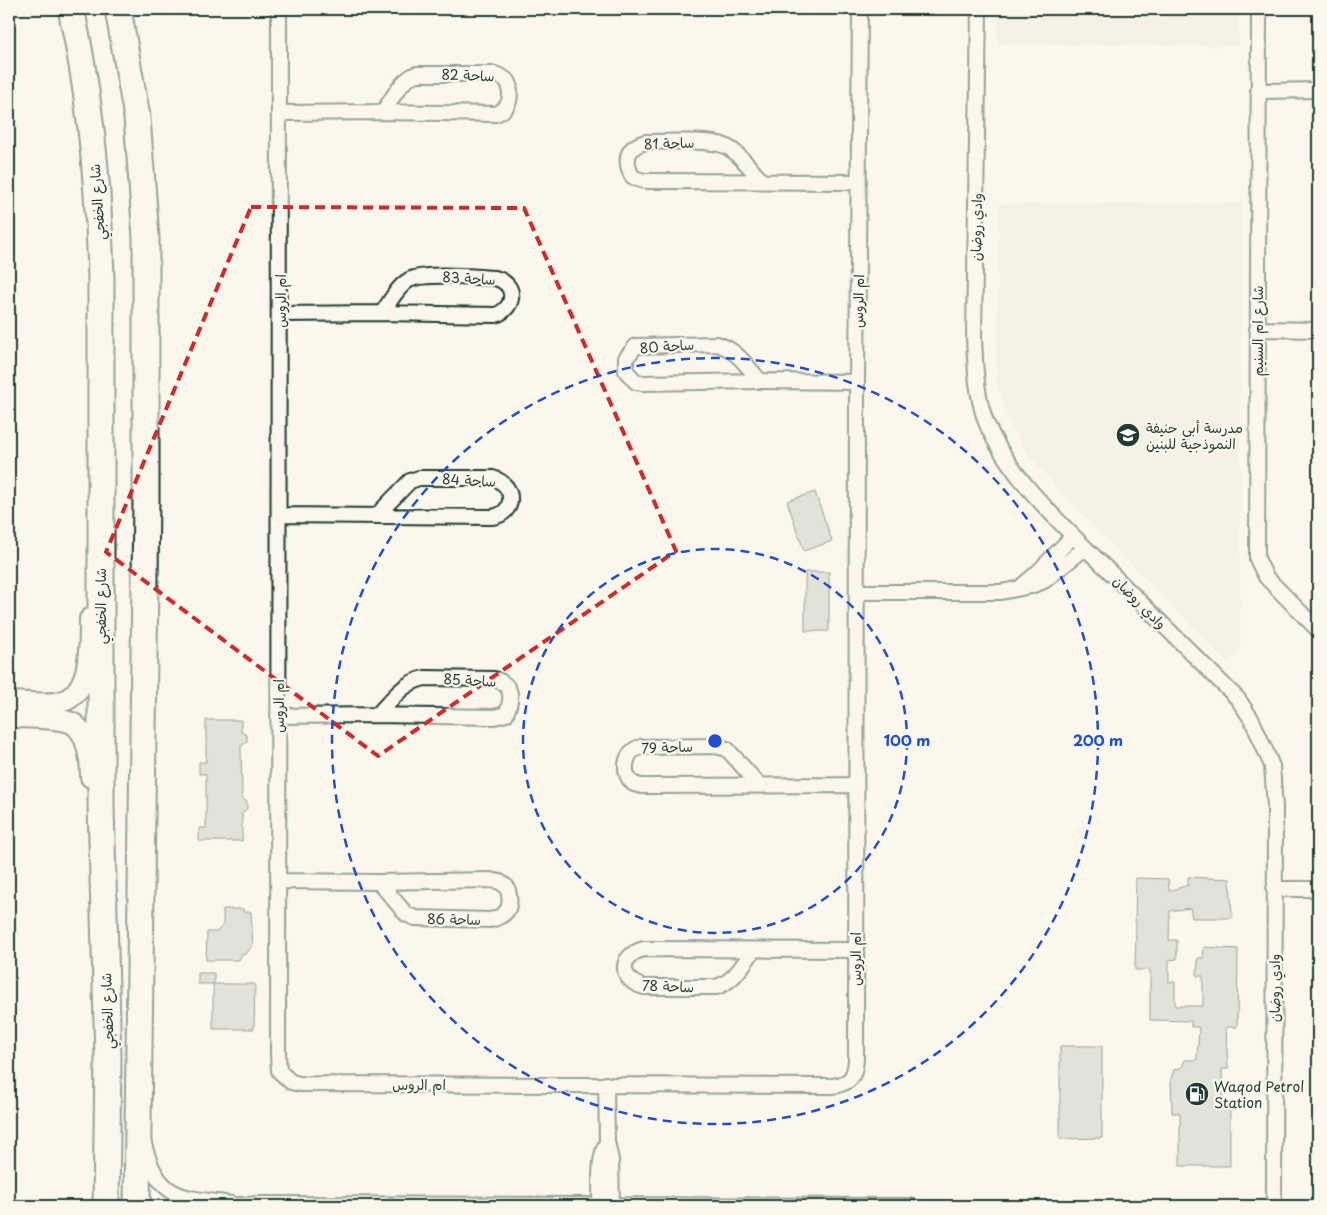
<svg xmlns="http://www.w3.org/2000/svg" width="1327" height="1215" font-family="'Playpen Sans','Playpen Sans Arabic',sans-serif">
	<rect width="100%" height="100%" fill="#fbf7ec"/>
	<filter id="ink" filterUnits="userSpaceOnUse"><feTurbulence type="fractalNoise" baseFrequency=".02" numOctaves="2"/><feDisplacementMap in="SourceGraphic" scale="10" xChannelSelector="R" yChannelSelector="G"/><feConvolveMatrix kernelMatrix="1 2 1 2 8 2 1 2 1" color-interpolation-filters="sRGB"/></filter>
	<g filter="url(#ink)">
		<path fill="#eae9de" d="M 998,9 L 1239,9 L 1239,46 L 998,44 Z
			M 1241,203 L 1240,650 L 1228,663 L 1058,490 L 1024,449 L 1008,420 L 997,381 L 999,204 Z"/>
		<path fill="#c4c9be" stroke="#1f3d34" d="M 815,492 L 832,541 L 804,551 L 787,501 Z
			M 805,572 L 829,572 L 829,631 L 805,631 Z
			M 206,720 L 241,720 L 241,732 L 247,735 L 247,742 L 241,746 L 242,798 L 247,802 L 247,809 L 242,813 L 242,841 L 199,841 L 199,828 L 206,828 L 206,774 L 199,774 L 199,762 L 206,762 Z
			M 1188,877 L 1230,879 L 1232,918 L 1192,918 L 1190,908 L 1170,911 L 1169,940 L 1177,940 L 1177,959 L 1169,960 L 1169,982 L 1175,982 L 1175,1006 L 1203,1006 L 1203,976 L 1197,976 L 1198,958 L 1203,958 L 1204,947 L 1238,949 L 1237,1027 L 1226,1027 L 1228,1069 L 1222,1069 L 1223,1110 L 1230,1110 L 1230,1166 L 1180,1166 L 1180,1113 L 1172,1113 L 1171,1079 L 1174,1070 L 1182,1067 L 1185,1060 L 1197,1060 L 1199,1027 L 1191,1027 L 1191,1021 L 1150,1020 L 1150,970 L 1135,970 L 1136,921 L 1135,921 L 1136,878 L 1168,879 L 1169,891 L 1188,885 Z
			M 223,909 L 243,909 L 243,912 L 251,912 L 253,945 L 246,954 L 242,954 L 239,960 L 206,960 L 207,932 L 216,932 L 223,926 Z
			M 198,973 L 214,973 L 214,984 L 255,984 L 254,1029 L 213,1029 L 213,984 L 198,984 Z
			M 1060,1046 L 1102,1046 L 1102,1138 L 1060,1139 Z"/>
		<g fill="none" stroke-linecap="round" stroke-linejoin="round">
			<g stroke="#1f3d34" stroke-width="18">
				<path id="street" d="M 279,9 L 278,1054 L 279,1071 L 291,1082 L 300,1084 L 832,1086 C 851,1084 855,1076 856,1059 L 857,382 L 860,9
					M 979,9 L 974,336 C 975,365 976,395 986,422 C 1008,476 1064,527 1106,568 C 1150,612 1194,655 1238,699 L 1252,720 L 1272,766 L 1275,807 L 1274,1206
					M 1259,9 L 1257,559 L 1266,577 L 1318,630
					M 1258,91 L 1318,90
					M 280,113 L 383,112 L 496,114 C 511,108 511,97 509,82 L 502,77 L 495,74 L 416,74 C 400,81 393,98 383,112
					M 762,181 C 752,171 738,151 725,146 C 711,139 664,142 646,142 C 634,145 626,151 628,165 C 629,169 630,173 632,176 C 637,180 643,181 648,181 L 859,182
					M 280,314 L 382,313 L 496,315 C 516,307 517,284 495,278 C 477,277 424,272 409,280 C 397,287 390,302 382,313
					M 1257,329 L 1318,330
					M 760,381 C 747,366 736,349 717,344 L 636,346 L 626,358 L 626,371 L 636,382 L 643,383 L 760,381 L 857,382
					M 279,515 L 492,517 C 516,514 516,485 493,478 L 419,478 L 410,481 L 377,515
					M 1022,586 L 1038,572 L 1073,536
					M 857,592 L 1001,592 L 1031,586 L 1044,581 L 1085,548
					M 278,716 L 377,715 L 494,717 L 506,714 C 513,698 513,684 494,679 L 425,678 C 403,682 392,700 377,715
					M 760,786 L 727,749 L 716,746 L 641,747 C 624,750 621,775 634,784 C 634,784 641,786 642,786 L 856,785
					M 278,881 L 379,882 L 490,880 L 500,882 L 507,887 C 513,905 509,916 490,920 L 415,918 L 406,914 L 379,882
					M 1274,889 L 1318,889
					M 754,950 C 743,964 734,982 716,987 L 644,987 C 620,981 617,956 644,949 L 855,950
					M 606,1084 L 607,1142 L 611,1160 L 612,1205
					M 144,1144 C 158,1201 183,1197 232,1204
					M 600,1205 C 601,1185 597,1160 607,1142
					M 224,1206 L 260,1204 L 911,1206"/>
			</g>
			<g stroke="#1f3d34" stroke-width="24">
				<path id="secondary" d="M 9,702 C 24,702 40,705 55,703 C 92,699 90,647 90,619
					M 9,717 C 22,717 61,718 72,723 C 88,732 91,761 91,777"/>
			</g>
			<g stroke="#1f3d34" stroke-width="29">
				<path id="highway" d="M 71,9 C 91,98 99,189 101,281 L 101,806 L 108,1059 L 106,1206
					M 118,9 L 137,117 L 146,238 L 146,500 L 137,1206"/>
			</g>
			<use href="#street" stroke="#fbf7ec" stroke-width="14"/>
			<use href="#secondary" stroke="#fbf7ec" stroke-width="20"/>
			<use href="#highway" stroke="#fbf7ec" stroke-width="25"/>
		</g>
	</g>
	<path d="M0 0H1327V1215H0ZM 251,207 L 524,208 L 676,551 L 378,756 L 106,552 Z" fill="#fbf7ec" fill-opacity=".55" fill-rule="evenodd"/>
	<path fill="none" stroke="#d62828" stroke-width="4" stroke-dasharray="10 6" stroke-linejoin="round" d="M 251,207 L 524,208 L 676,551 L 378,756 L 106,552 Z"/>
	<g fill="none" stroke="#1d4ed8" stroke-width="2.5" stroke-dasharray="9 6">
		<circle cx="715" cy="741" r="192"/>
		<circle cx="715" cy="741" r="383"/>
	</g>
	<defs>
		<g id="school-disc" transform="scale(1.25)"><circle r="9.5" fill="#1f3d34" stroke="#fbf7ec"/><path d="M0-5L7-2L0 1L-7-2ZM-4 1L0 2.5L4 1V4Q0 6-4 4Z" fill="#fff"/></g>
		<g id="fuel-disc" transform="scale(1.25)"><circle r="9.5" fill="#1f3d34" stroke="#fbf7ec"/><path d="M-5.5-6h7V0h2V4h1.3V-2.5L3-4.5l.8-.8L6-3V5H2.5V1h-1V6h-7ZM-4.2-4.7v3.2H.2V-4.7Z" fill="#fff"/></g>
	</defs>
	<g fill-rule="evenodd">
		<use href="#school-disc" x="1128" y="435"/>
		<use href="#fuel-disc" x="1197" y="1094"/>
	</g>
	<g text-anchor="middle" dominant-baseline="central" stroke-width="4.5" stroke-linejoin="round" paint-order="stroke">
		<g font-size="14" fill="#1f3d34" stroke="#fbf7ec">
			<text transform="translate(468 75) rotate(2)">ساحة 82</text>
			<text transform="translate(669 143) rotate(-2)">ساحة 81</text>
			<text transform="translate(97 202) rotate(-94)">شارع الخفجي</text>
			<text transform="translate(976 227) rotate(-89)">وادي روضان</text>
			<text transform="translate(469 278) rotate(3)">ساحة 83</text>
			<text transform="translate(280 301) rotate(-90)">ام الروس</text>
			<text transform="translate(858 301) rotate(-89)">ام الروس</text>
			<text transform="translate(1257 331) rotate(-90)">شارع ام السنيم</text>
			<text transform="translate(667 346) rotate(-4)">ساحة 80</text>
			<text transform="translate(469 480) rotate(3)">ساحة 84</text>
			<text transform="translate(1140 602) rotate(45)">وادي روضان</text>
			<text transform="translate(100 606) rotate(-90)">شارع الخفجي</text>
			<text transform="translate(470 680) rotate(3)">ساحة 85</text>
			<text transform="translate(278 706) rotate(-90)">ام الروس</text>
			<text transform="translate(667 747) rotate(-2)">ساحة 79</text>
			<text transform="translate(454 919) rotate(1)">ساحة 86</text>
			<text transform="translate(855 959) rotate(-90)">ام الروس</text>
			<text transform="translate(668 986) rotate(2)">ساحة 78</text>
			<text transform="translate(1274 988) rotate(-90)">وادي روضان</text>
			<text transform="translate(107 1011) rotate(-92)">شارع الخفجي</text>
			<text x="419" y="1084">ام الروس</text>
		</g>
		<g font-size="14" fill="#1f3d34" stroke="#fbf7ec" text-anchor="start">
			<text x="1146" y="427">مدرسة أبي حنيفة<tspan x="1146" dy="16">النموذجية للبنين</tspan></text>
			<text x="1214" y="1086">Waqod Petrol<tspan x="1214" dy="16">Station</tspan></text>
		</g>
	</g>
	<circle cx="715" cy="741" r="8" fill="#1d4ed8" stroke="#fbf7ec" stroke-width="2.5"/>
	<g font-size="15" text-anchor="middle" font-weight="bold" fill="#1d4ed8" stroke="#fbf7ec" stroke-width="4.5" stroke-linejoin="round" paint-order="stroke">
		<text x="907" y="746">100 m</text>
		<text x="1098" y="746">200 m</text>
	</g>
	<rect width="1327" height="1215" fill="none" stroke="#fbf7ec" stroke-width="30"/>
	<rect x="15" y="15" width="1297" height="1185" fill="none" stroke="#1f3d34" stroke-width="2" filter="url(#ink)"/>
</svg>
